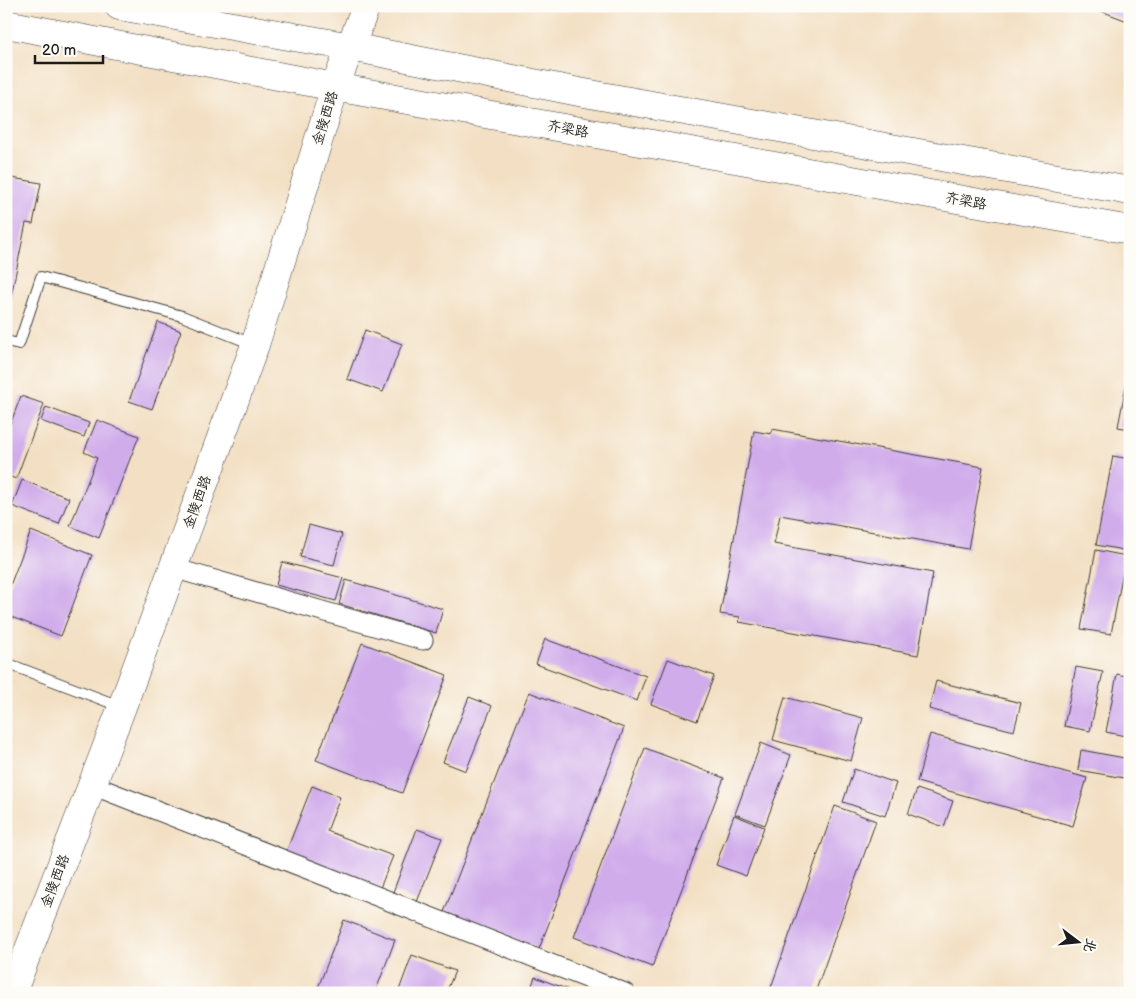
<svg xmlns="http://www.w3.org/2000/svg" width="1136" height="999" font-family="'Balsamiq Sans','LXGW WenKai TC',sans-serif">
	<rect width="100%" height="100%" fill="#fdfcf7"/>
	<filter id="ink" filterUnits="userSpaceOnUse"><feTurbulence type="fractalNoise" baseFrequency=".02" numOctaves="2"/><feDisplacementMap in="SourceGraphic" scale="10" xChannelSelector="R" yChannelSelector="G"/><feConvolveMatrix kernelMatrix="1 2 1 2 8 2 1 2 1" color-interpolation-filters="sRGB"/></filter>
	<filter id="wash" filterUnits="userSpaceOnUse"><feTurbulence type="fractalNoise" baseFrequency=".0096" numOctaves="4" result="noise"/><feDisplacementMap in="SourceGraphic" scale="20" xChannelSelector="R" yChannelSelector="G"/><feGaussianBlur stdDeviation="1.12" result="paint"/><feColorMatrix in="noise" values="0 0 0 0 0 0 0 0 0 0 0 0 0 0 0 0 0 1.4 0 .05"/><feComposite in="paint" operator="in"/></filter>
	<g filter="url(#wash)">
		<rect width="100%" height="100%" fill="#f3e0c4"/>
		<g id="blocks">
			<path fill="#d0aceb" d="M 1088,6 L 1130,6 L 1130,22 Z
				M 6,177 L 41,183 L 33,224 L 26,223 L 7,316 L 6,316 Z
				M 158,322 L 181,331 L 152,409 L 129,401 Z
				M 365,330 L 402,344 L 383,392 L 347,379 Z
				M 1129,369 L 1130,369 L 1130,429 L 1118,427 Z
				M 21,396 L 44,404 L 16,479 L 6,475 L 6,435 Z
				M 46,407 L 89,423 L 84,437 L 41,421 Z
				M 97,420 L 139,436 L 99,538 L 70,526 L 97,458 L 84,452 Z
				M 772,429 L 983,467 L 968,549 L 780,515 L 774,544 L 933,573 L 918,655 L 739,622 L 740,617 L 720,614 L 754,431 L 771,434 Z
				M 1113,456 L 1130,459 L 1130,514 L 1123,550 L 1096,545 Z
				M 22,480 L 69,498 L 59,524 L 12,506 Z
				M 309,525 L 342,534 L 334,565 L 300,557 Z
				M 31,531 L 92,555 L 61,636 L 6,615 L 6,596 Z
				M 1096,550 L 1126,556 L 1111,634 L 1081,629 Z
				M 282,562 L 343,578 L 336,601 L 276,585 Z
				M 346,580 L 443,609 L 436,633 L 339,604 Z
				M 545,639 L 646,676 L 637,701 L 536,664 Z
				M 362,643 L 447,675 L 402,793 L 316,760 Z
				M 668,659 L 714,676 L 697,721 L 651,704 Z
				M 1076,667 L 1103,672 L 1090,731 L 1064,726 Z
				M 1117,674 L 1130,677 L 1130,737 L 1106,732 Z
				M 936,681 L 1021,703 L 1014,731 L 929,709 Z
				M 529,692 L 624,728 L 539,949 L 444,912 Z
				M 469,697 L 492,706 L 466,771 L 443,762 Z
				M 785,697 L 863,718 L 851,761 L 773,740 Z
				M 930,734 L 1087,778 L 1073,826 L 917,782 Z
				M 761,743 L 791,755 L 765,825 L 735,814 Z
				M 645,748 L 724,778 L 652,967 L 574,937 Z
				M 1081,750 L 1130,759 L 1130,779 L 1078,770 Z
				M 854,769 L 896,783 L 885,816 L 843,802 Z
				M 312,786 L 340,797 L 327,831 L 393,856 L 380,888 L 286,852 Z
				M 917,789 L 953,801 L 944,827 L 908,814 Z
				M 835,806 L 876,821 L 815,993 L 769,993 Z
				M 734,815 L 764,827 L 746,876 L 716,865 Z
				M 417,829 L 442,838 L 417,902 L 393,892 Z
				M 344,920 L 395,940 L 375,993 L 316,993 Z
				M 412,955 L 455,971 L 446,993 L 398,993 Z
				M 535,977 L 577,993 L 529,993 Z"/>
		</g>
	</g>
	<g filter="url(#ink)">
		<use href="#blocks" fill-opacity="0" stroke="#3c3935" stroke-width="1"/>
		<g fill="none" stroke-linecap="round" stroke-linejoin="round">
			<g stroke="#3c3935" stroke-width="12">
				<path id="service" d="M 6,341 L 19,344 L 41,277 L 182,316 L 255,345
					M 6,663 L 122,707"/>
			</g>
			<g stroke="#3c3935" stroke-width="21">
				<path id="minor" d="M 173,568 L 423,640
					M 92,785 L 625,993"/>
			</g>
			<g stroke="#3c3935" stroke-width="29">
				<path id="secondary" d="M 119,6 L 351,47 L 579,92 L 1130,191
					M 6,24 L 335,87 L 1130,230
					M 12,993 L 122,707 L 255,345 L 335,87 L 366,6"/>
			</g>
			<use href="#service" stroke="#fff" stroke-width="10"/>
			<use href="#minor" stroke="#fff" stroke-width="19"/>
			<use href="#secondary" stroke="#fff" stroke-width="28"/>
		</g>
	</g>
	<g text-anchor="middle" dominant-baseline="central" stroke-width="4" stroke-linejoin="round" paint-order="stroke">
		<g font-size="14" fill="#1c1c1c" stroke="#fdfcf7">
			<text transform="translate(325 118) rotate(-73)">金陵西路</text>
			<text transform="translate(568 129) rotate(10)">齐梁路</text>
			<text transform="translate(966 201) rotate(10)">齐梁路</text>
			<text transform="translate(197 502) rotate(-70)">金陵西路</text>
			<text transform="translate(55 881) rotate(-69)">金陵西路</text>
		</g>
	</g>
	<rect width="1136" height="999" fill="none" stroke="#fdfcf7" stroke-width="25"/>
	<g transform="translate(1078 942) rotate(106)" stroke="#fdfcf7" stroke-width="4" paint-order="stroke">
	<path d="M0-4L9 19L0 12L-9 19Z" fill="#1c1c1c"/>
	<text y="-8" font-size="14" font-weight="bold" text-anchor="middle" fill="#1c1c1c">北</text>
	</g>
	<path d="M35 55v8h68v-8" fill="none" stroke="#1c1c1c" stroke-width="2.5"/>
	<text x="42" y="55" font-size="15" fill="#1c1c1c" stroke="#fdfcf7" stroke-width="4" paint-order="stroke">20 m</text>
</svg>
